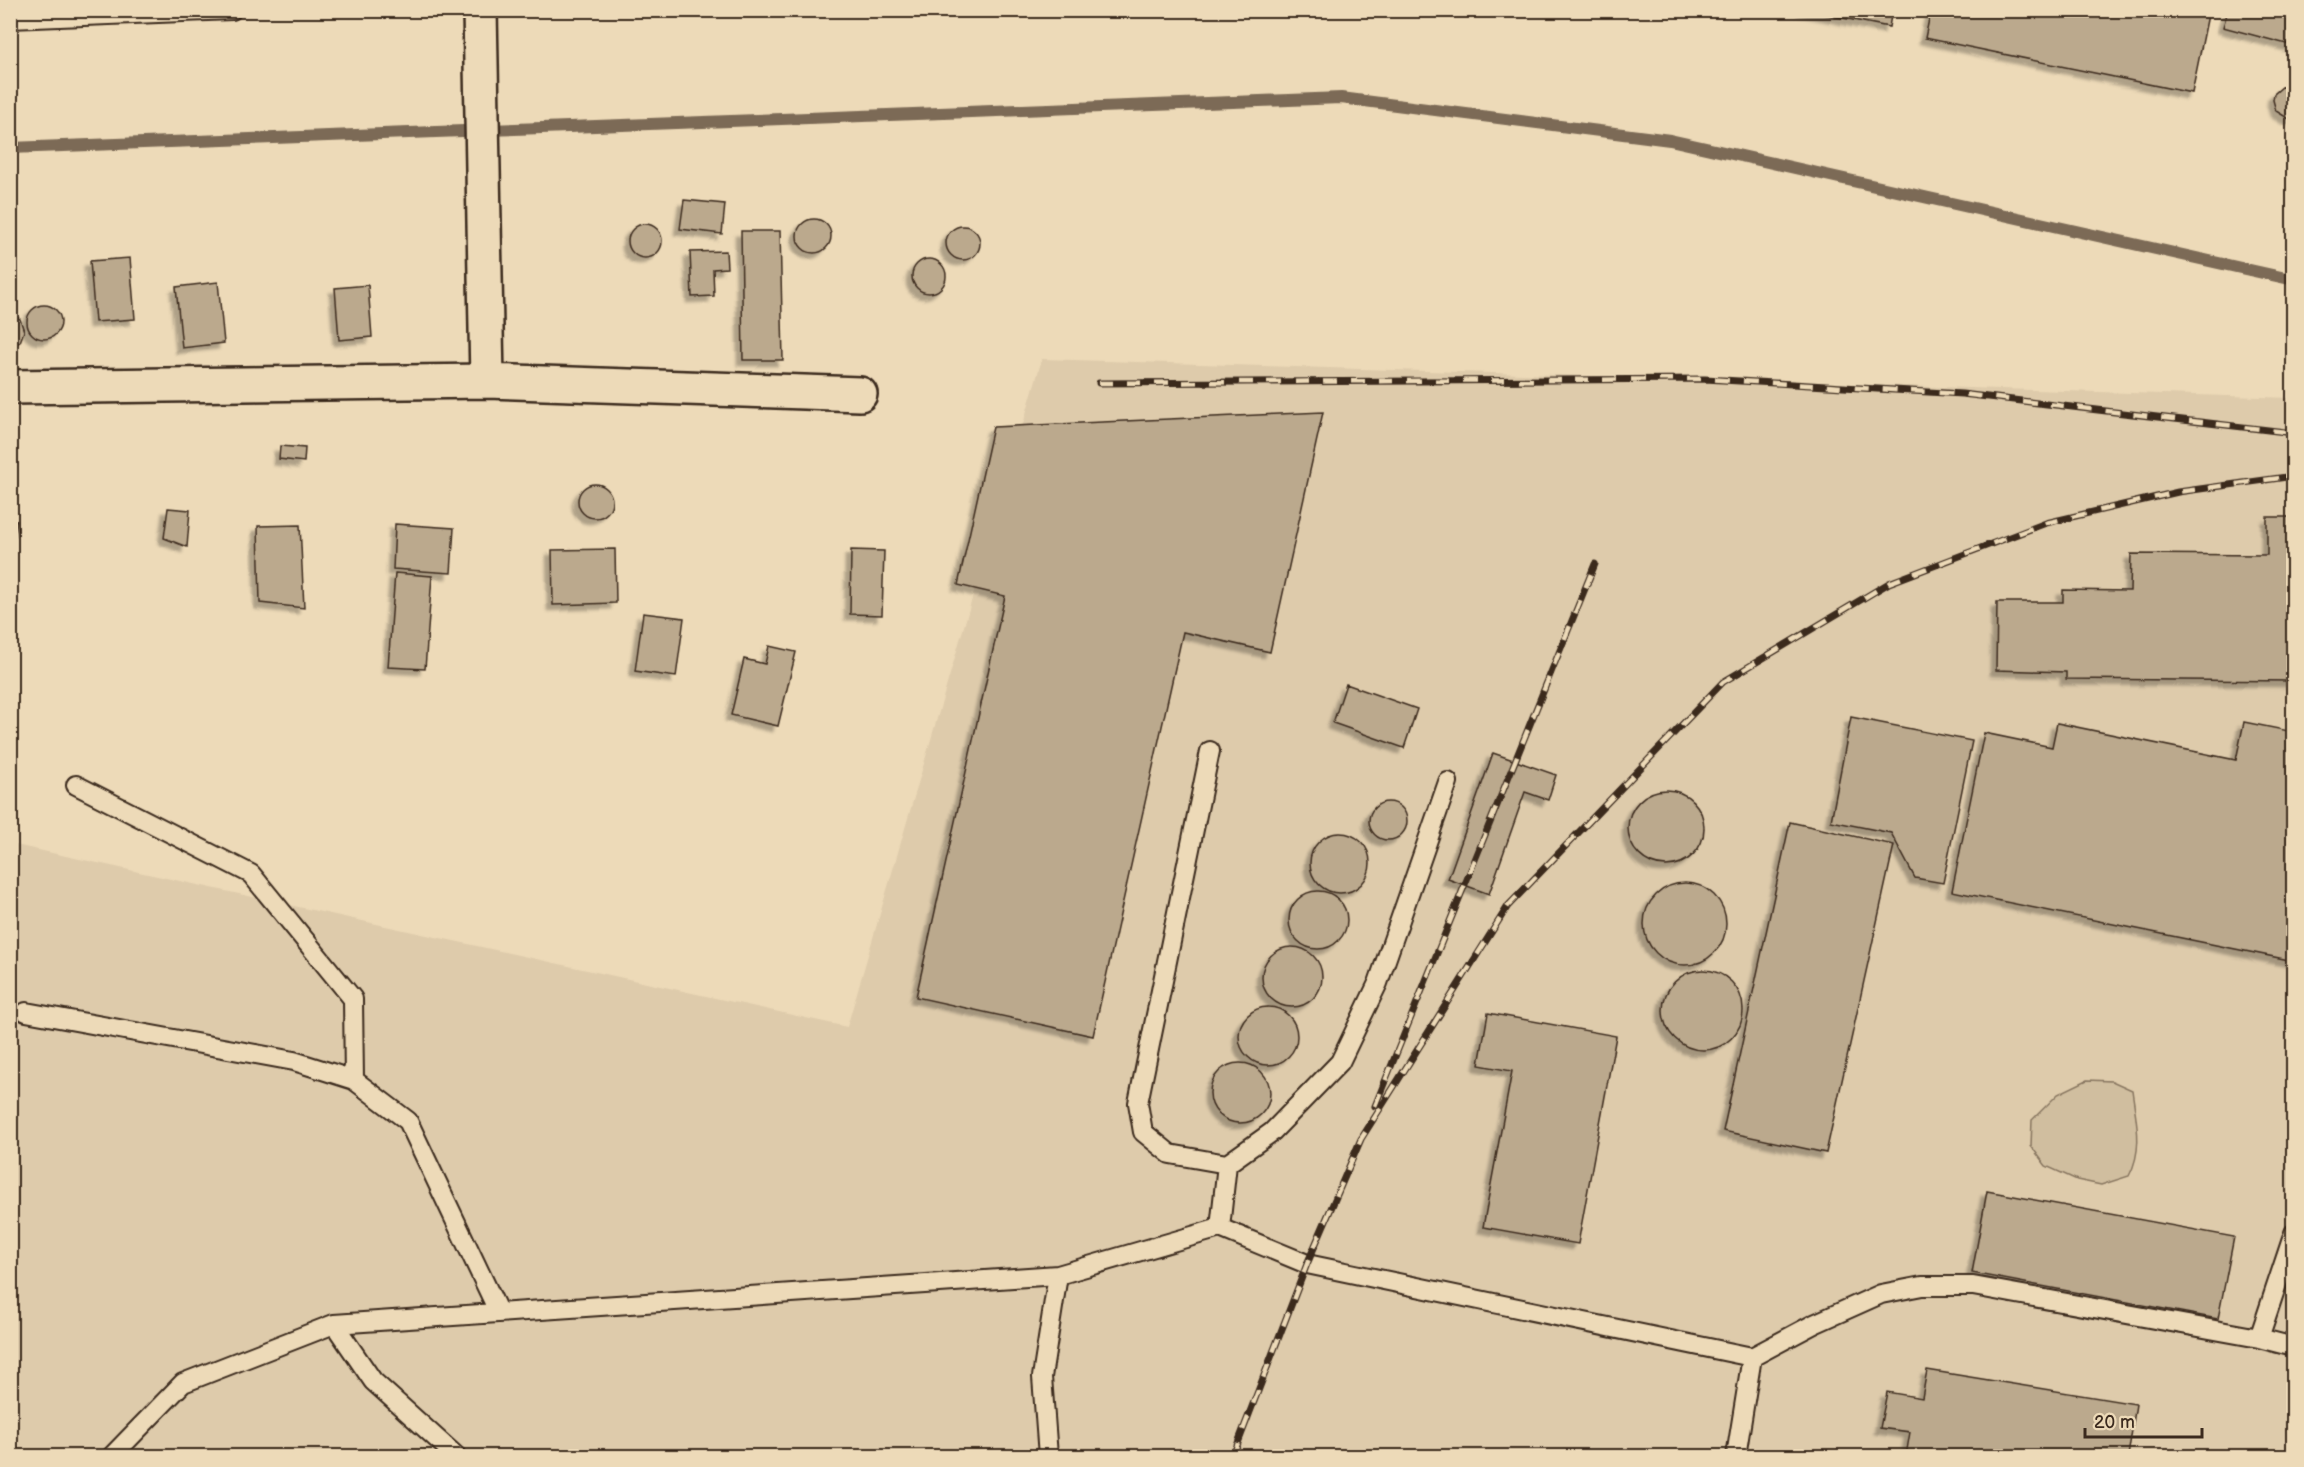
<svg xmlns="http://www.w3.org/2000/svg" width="2304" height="1467" font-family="'Balsamiq Sans',sans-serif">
	<defs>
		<filter id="shadow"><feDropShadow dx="-5.5" dy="5.5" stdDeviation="1.5" flood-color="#0004"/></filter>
	</defs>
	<rect width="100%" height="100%" fill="#eddab8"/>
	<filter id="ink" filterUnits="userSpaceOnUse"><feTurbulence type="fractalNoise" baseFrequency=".0167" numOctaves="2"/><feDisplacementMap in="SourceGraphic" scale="12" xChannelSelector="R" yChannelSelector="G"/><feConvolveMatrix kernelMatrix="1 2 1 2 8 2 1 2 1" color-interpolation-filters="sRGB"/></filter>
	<g filter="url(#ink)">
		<path fill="#decbab" d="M 1042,359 L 2293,398 L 2293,1456 L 11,1456 L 11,844 L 847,1027 Z"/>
		<path fill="#d0be9f" stroke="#86745e" stroke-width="1.5" d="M 2087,1080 L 2112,1081 L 2132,1090 C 2136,1120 2144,1148 2129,1176 L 2101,1185 L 2077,1180 L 2046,1166 L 2031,1146 L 2032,1120 L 2058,1094 Z"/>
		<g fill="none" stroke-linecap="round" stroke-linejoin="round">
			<path stroke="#7c6a56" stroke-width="12" d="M 10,148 L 1341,98 L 1670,140 L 2294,280"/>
		</g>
		<path fill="#bba98d" stroke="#3b2a1e" stroke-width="1.5" filter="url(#shadow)" d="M 1802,10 L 1892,10 L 1889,27 Z
			M 1931,10 L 2209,10 L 2192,93 L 1925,38 Z
			M 2228,10 L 2294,10 L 2294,46 L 2223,27 Z
			M 2294,84 L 2294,119 L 2289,119 L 2276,111 L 2273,100 L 2274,94 L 2282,87 Z
			M 684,200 L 725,204 L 722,234 L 680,229 Z
			M797 236a17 17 0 1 1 34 0a17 17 0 1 1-34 0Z
			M628 241a17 17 0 1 1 34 0a17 17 0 1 1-34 0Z
			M946 243a17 17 0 1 1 34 0a17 17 0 1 1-34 0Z
			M 741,231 L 780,231 L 783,360 L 743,360 Z
			M 726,251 L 727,268 L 713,269 L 714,296 L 692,297 L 690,252 Z
			M 130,258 L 135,319 L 95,322 L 90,261 Z
			M912 276a17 17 0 1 1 34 0a17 17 0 1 1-34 0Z
			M 218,282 L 224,343 L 182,348 L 176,287 Z
			M 368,285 L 372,337 L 339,340 L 335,288 Z
			M27 322a17 17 0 1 1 34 0a17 17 0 1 1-34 0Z
			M 10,313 L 20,319 L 24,331 L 20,342 L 10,347 Z
			M 1323,412 L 1270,652 L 1183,632 L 1093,1036 L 916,997 L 1005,596 L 958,585 L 993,427 Z
			M 280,446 L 305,448 L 304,462 L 279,459 Z
			M578 501a17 17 0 1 1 34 0a17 17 0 1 1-34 0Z
			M 168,508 L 190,510 L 187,547 L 164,538 Z
			M 2267,517 L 2294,517 L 2294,681 L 2066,679 L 2066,672 L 1996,670 L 1997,602 L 2063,602 L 2063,590 L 2130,591 L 2131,554 L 2267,555 Z
			M 10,520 L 17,521 L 10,566 Z
			M 395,524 L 454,528 L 451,573 L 393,569 Z
			M 300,525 L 304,608 L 260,603 L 258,526 Z
			M 615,549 L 616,603 L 553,605 L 552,550 Z
			M 851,550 L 884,551 L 882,615 L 850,614 Z
			M 395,573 L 432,576 L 425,669 L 388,667 Z
			M 643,613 L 684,618 L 676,677 L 635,671 Z
			M 769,646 L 796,652 L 778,726 L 731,715 L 744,659 L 765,664 Z
			M 1346,684 L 1417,709 L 1404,748 L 1333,723 Z
			M 1851,717 L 1972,741 L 1943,883 L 1915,878 L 1891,833 L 1831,821 Z
			M 2244,722 L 2294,732 L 2294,961 L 1952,891 L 1984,733 L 2052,747 L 2057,723 L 2236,760 Z
			M 1493,753 L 1556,775 L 1548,800 L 1525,792 L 1489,894 L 1448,879 Z
			M1628 828a38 38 0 1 1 76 0a38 38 0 1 1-76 0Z
			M1369 821a19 19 0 1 1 38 0a19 19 0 1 1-38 0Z
			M 1790,822 L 1894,845 L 1826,1153 L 1723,1131 Z
			M1310 863a30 30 0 1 1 60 0a30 30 0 1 1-60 0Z
			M1644 924a41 41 0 1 1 82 0a41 41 0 1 1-82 0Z
			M1289 920a29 29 0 1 1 58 0a29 29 0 1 1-58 0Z
			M1262 977a30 30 0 1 1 60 0a30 30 0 1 1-60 0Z
			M1663 1010a40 40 0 1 1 80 0a40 40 0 1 1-80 0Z
			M1239 1036a29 29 0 1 1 58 0a29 29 0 1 1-58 0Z
			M 1488,1013 L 1616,1036 L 1578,1244 L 1483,1227 L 1512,1071 L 1479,1065 Z
			M1210 1093a30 30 0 1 1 60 0a30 30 0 1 1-60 0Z
			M 1987,1191 L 2234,1237 L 2218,1319 L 1972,1273 Z
			M 1927,1370 L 2136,1404 L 2128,1456 L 1906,1456 L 1910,1432 L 1880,1428 L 1887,1392 L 1922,1398 Z"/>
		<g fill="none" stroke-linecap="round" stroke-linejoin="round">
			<g stroke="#3b2a1e" stroke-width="22">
				<path id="service" d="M 10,19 L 232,10
					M 1210,751 L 1138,1103 L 1143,1132 L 1170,1154 L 1227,1164
					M 76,785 L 251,874 L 353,999 L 354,1080
					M 26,1012 L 294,1061 L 354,1080 L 408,1121 L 499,1313
					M 1220,1228 L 1227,1164 L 1272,1132 L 1340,1062 L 1378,983 L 1448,782
					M 334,1324 L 373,1381 L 456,1456
					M 2259,1338 L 2294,1233
					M 112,1456 L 183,1383 L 334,1324 L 1058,1275 L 1220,1228 L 1307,1264 L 1752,1357
					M 1048,1456 L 1042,1377 L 1058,1275
					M 1736,1456 L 1752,1357 L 1814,1324 L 1881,1294 L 1922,1286 L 1973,1286 L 2259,1338 L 2294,1347"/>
			</g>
			<g stroke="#3b2a1e" stroke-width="38">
				<path id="minor" d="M 480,10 L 487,381
					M 10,387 L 487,381 L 860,394"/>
			</g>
			<use href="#service" stroke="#eddab8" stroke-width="18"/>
			<use href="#minor" stroke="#eddab8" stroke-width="33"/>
			<g stroke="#3b2a1e" stroke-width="7">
				<path id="rail" d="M 1099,383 L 1705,379 L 1962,394 L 2294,433
					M 1375,1106 L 1595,564
					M 1233,1456 L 1307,1264 L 1361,1139 L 1508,906 L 1723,682 L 1889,583 L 2046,523 L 2178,492 L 2294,476"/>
			</g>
			<use href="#rail" stroke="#eddab8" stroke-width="4.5" stroke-dasharray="14" stroke-linecap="butt"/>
		</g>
	</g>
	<rect width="2304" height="1467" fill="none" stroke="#eddab8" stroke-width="36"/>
	<rect x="18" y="18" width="2268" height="1431" fill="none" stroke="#3b2a1e" stroke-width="2" filter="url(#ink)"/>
	<path d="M2085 1428v9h117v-9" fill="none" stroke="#3b2a1e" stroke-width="3"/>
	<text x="2094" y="1428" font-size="18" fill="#3b2a1e" stroke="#eddab8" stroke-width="4.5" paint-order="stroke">20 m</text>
</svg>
